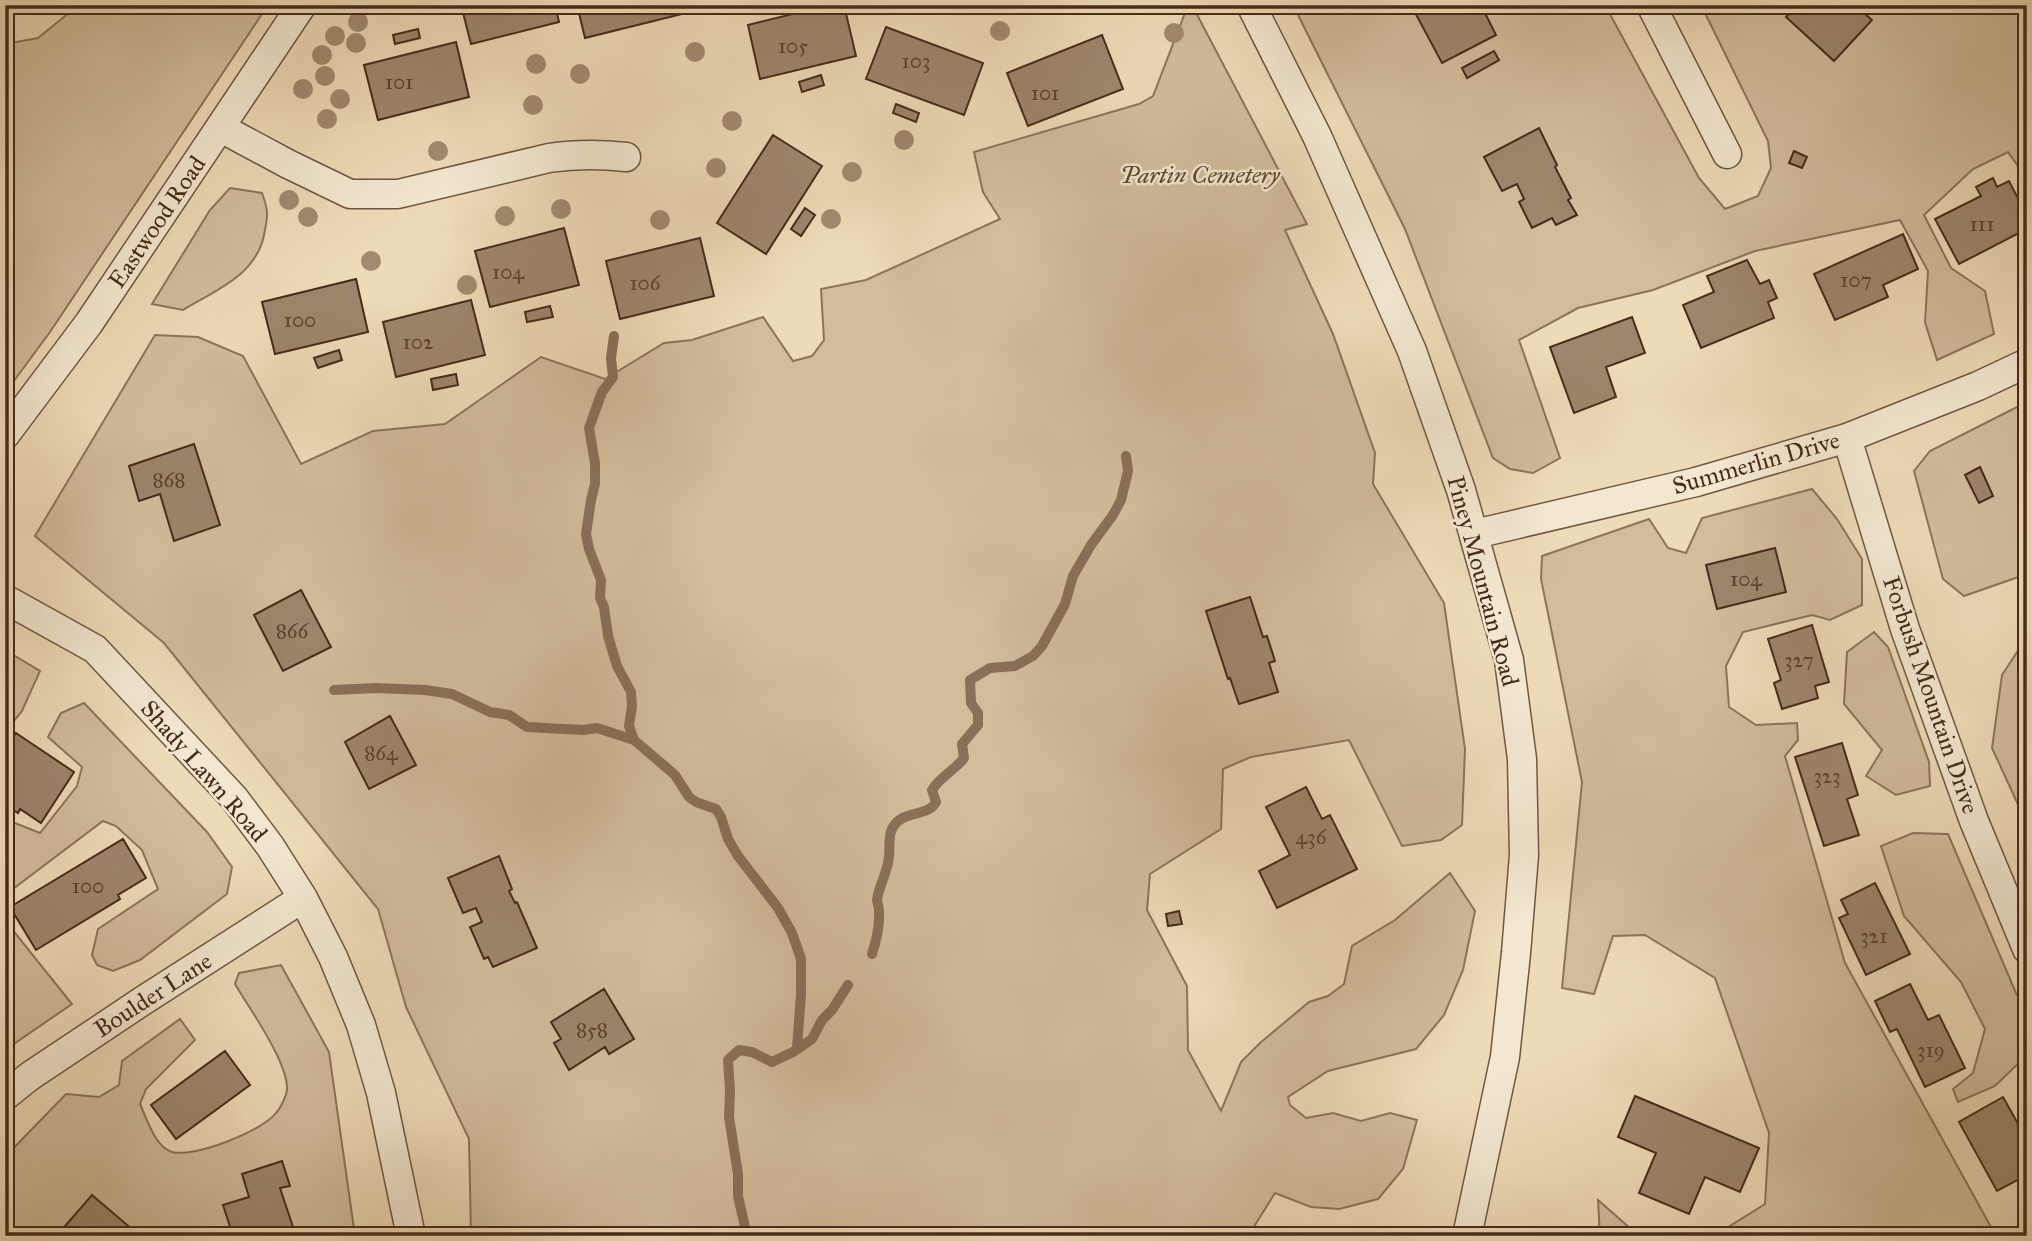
<svg xmlns="http://www.w3.org/2000/svg" width="2032" height="1241" font-family="'IM FELL Great Primer',serif">
	<rect width="100%" height="100%" fill="#eddab7"/>
	<filter id="stains"><feTurbulence type="fractalNoise" baseFrequency=".00286" numOctaves="4"/><feColorMatrix values="0 0 0 0 .2 0 0 0 0 .09 0 0 0 0 .02 0 0 0 .5 -.17"/></filter>
	<radialGradient id="worn" r=".72"><stop offset=".6" stop-color="#630" stop-opacity="0"/><stop offset="1" stop-color="#630" stop-opacity=".3"/></radialGradient>
	<path fill="#d1bc9c" stroke="#8c745b" stroke-width="2" d="M 73,5 L 268,5 L 50,332 L 5,393 L 5,44 L 38,38 L 70,12 Z
		M 1188,5 L 1192,5 L 1307,224 L 1285,230 L 1333,334 L 1375,453 L 1373,484 L 1444,603 L 1465,749 L 1462,825 L 1441,840 L 1402,846 L 1349,740 L 1251,757 L 1223,769 L 1221,829 L 1150,874 L 1147,910 L 1187,986 L 1188,1050 L 1221,1111 L 1241,1062 L 1260,1043 L 1309,1002 L 1328,996 L 1344,984 L 1352,946 L 1395,920 L 1450,873 L 1475,911 L 1463,970 L 1444,1015 L 1416,1049 L 1328,1071 L 1288,1097 L 1290,1105 L 1306,1118 L 1333,1113 L 1361,1121 L 1390,1113 L 1417,1120 L 1403,1169 L 1378,1199 L 1339,1209 L 1311,1207 L 1275,1193 L 1255,1225 L 1256,1236 L 1119,1236 L 1113,1228 L 1092,1230 L 1087,1236 L 471,1236 L 469,1139 L 406,1007 L 378,909 L 164,643 L 35,536 L 155,335 L 198,337 L 243,356 L 301,464 L 373,431 L 445,424 L 541,357 L 605,379 L 664,343 L 692,340 L 763,317 L 793,361 L 812,356 L 824,340 L 821,289 L 866,280 L 1000,219 L 983,192 L 974,152 L 1139,104 L 1153,96 Z
		M 1293,5 L 1605,5 L 1699,178 L 1725,209 L 1758,196 L 1771,168 L 1768,141 L 1701,5 L 2027,5 L 2027,179 L 2008,152 L 1973,169 L 1924,215 L 1951,268 L 1985,291 L 1994,334 L 1937,360 L 1925,322 L 1928,271 L 1900,220 L 1755,251 L 1653,290 L 1578,308 L 1519,340 L 1560,458 L 1533,473 L 1510,469 L 1493,458 L 1405,229 Z
		M 230,188 L 262,193 C 269,212 268,215 264,235 C 256,275 216,290 183,310 L 152,304 L 210,210 Z
		M 2027,402 L 2027,574 L 1964,596 L 1943,579 L 1914,471 L 1930,451 Z
		M 1812,489 L 1837,519 L 1862,559 L 1862,605 L 1830,620 L 1812,615 L 1743,632 L 1726,666 L 1729,707 L 1756,725 L 1797,723 L 1798,740 L 1785,756 L 1845,963 L 1996,1236 L 1714,1236 L 1765,1204 L 1769,1133 L 1715,978 L 1645,935 L 1613,936 L 1594,994 L 1562,988 L 1582,782 L 1541,579 L 1542,556 L 1649,519 L 1668,548 L 1686,553 L 1702,518 Z
		M 1874,632 L 1888,647 L 1929,762 L 1930,786 L 1896,795 L 1866,776 L 1882,750 L 1844,704 L 1847,652 Z
		M 2027,642 L 2027,824 L 1992,748 L 2002,675 L 2021,646 Z
		M 5,650 L 40,671 L 22,711 L 5,732 Z
		M 84,703 L 207,832 L 232,867 L 227,894 L 140,960 L 113,971 L 97,965 L 92,955 L 98,929 L 158,889 L 142,850 L 116,826 L 103,821 L 5,895 L 5,819 L 40,833 L 77,786 L 82,767 L 48,737 L 61,713 Z
		M 1913,833 L 1948,834 L 2016,993 L 2027,1010 L 2027,1055 L 1995,1086 L 1958,1102 L 1953,1089 L 1973,1073 L 1985,1029 L 1961,982 L 1904,916 L 1881,846 Z
		M 5,919 L 7,923 L 72,1004 L 5,1050 Z
		M 281,965 L 329,1052 L 355,1236 L 5,1236 L 5,1157 L 66,1094 L 99,1097 L 119,1085 L 122,1061 L 180,1019 L 195,1040 L 146,1089 L 140,1104 C 147,1119 155,1147 172,1152 C 195,1158 262,1131 276,1113 C 280,1109 287,1095 287,1089 C 288,1062 249,1008 235,984 L 239,973 Z
		M 1598,1200 L 1639,1236 L 1600,1236 Z"/>
	<g fill="none" stroke-linecap="round" stroke-linejoin="round">
		<path stroke="#897058" stroke-width="10" d="M 614,336 L 611,358 L 613,377 L 602,392 L 589,428 L 595,463 L 595,484 L 591,500 L 586,534 L 589,549 L 601,580 L 600,598 L 604,607 L 608,636 L 617,666 L 631,692 L 632,706 L 629,726 L 634,740
			M 334,690 L 376,688 L 425,690 L 452,694 L 490,712 L 509,715 L 527,727 L 583,730 L 597,728 L 634,740 L 675,775 L 689,797 L 696,802 L 716,809 L 721,817 L 728,839 L 738,856 L 778,908 L 792,933 L 801,959 L 801,994 L 797,1048
			M 872,954 C 877,939 880,926 879,910 C 879,907 877,902 877,900 C 879,885 888,871 889,857 C 890,848 888,837 892,829 C 901,809 928,818 936,802 L 932,790 C 940,777 955,770 964,758 L 962,744 L 978,725 L 978,713 L 971,703 L 970,680 L 990,668 L 1015,666 L 1033,656 L 1042,646 L 1065,604 L 1073,576 L 1091,545 L 1113,515 L 1121,500 L 1128,471 L 1126,456
			M 747,1236 L 738,1196 L 738,1174 L 729,1117 L 730,1090 L 728,1060 L 739,1050 L 752,1052 L 772,1062 L 793,1052 L 812,1039 L 822,1020 L 832,1010 L 848,985"/>
	</g>
	<path fill="#9d866c" stroke="#472b1a" stroke-width="2" d="M 461,5 L 555,5 L 559,22 L 471,44 Z
		M 577,5 L 689,5 L 690,12 L 585,38 Z
		M 829,5 L 844,5 L 856,56 L 760,79 L 748,25 Z
		M 1411,5 L 1481,5 L 1496,35 L 1442,63 Z
		M 1798,5 L 1859,5 L 1857,7 L 1872,20 L 1834,61 L 1786,17 Z
		M 886,27 L 983,63 L 964,115 L 866,79 Z
		M 418,29 L 420,38 L 395,44 L 393,35 Z
		M 1102,35 L 1123,89 L 1028,126 L 1007,73 Z
		M 456,42 L 469,97 L 378,120 L 364,65 Z
		M 1494,51 L 1499,60 L 1467,78 L 1462,68 Z
		M 821,75 L 824,85 L 802,92 L 799,82 Z
		M 896,104 L 919,113 L 916,122 L 893,113 Z
		M 1539,128 L 1557,165 L 1555,167 L 1571,198 L 1568,200 L 1577,215 L 1556,225 L 1552,218 L 1532,228 L 1519,202 L 1524,199 L 1517,184 L 1502,191 L 1484,157 Z
		M 773,135 L 822,166 L 766,254 L 717,223 Z
		M 1794,151 L 1807,157 L 1802,168 L 1789,163 Z
		M 1993,178 L 1997,187 L 2009,181 L 2027,216 L 2027,229 L 1959,264 L 1935,219 L 1981,196 L 1976,187 Z
		M 805,208 L 815,215 L 801,236 L 791,229 Z
		M 564,228 L 579,285 L 490,307 L 475,251 Z
		M 1903,234 L 1918,269 L 1883,285 L 1888,297 L 1835,320 L 1814,274 Z
		M 700,238 L 714,296 L 620,319 L 606,261 Z
		M 1747,260 L 1760,284 L 1769,280 L 1777,298 L 1768,302 L 1774,318 L 1701,348 L 1683,305 L 1714,292 L 1707,276 Z
		M 356,279 L 368,332 L 275,354 L 262,302 Z
		M 471,300 L 485,355 L 396,377 L 383,322 Z
		M 550,306 L 553,317 L 527,322 L 525,312 Z
		M 1632,317 L 1645,353 L 1606,367 L 1616,397 L 1574,413 L 1550,347 Z
		M 339,350 L 342,360 L 318,368 L 314,358 Z
		M 456,374 L 458,385 L 433,390 L 431,379 Z
		M 194,444 L 220,525 L 174,541 L 160,494 L 139,501 L 129,466 Z
		M 1980,467 L 1993,496 L 1979,503 L 1965,475 Z
		M 1775,548 L 1786,592 L 1717,609 L 1706,565 Z
		M 301,590 L 331,647 L 283,671 L 254,615 Z
		M 1250,597 L 1263,637 L 1267,636 L 1275,661 L 1269,663 L 1278,692 L 1239,704 L 1230,678 L 1228,679 L 1206,611 Z
		M 1812,625 L 1829,682 L 1815,686 L 1818,698 L 1782,709 L 1774,683 L 1781,680 L 1768,639 Z
		M 390,716 L 416,765 L 369,789 L 345,742 Z
		M 16,733 L 74,772 L 41,823 L 20,809 L 18,813 L 5,805 L 5,749 Z
		M 1842,743 L 1858,795 L 1847,799 L 1859,835 L 1824,846 L 1795,757 Z
		M 1306,787 L 1322,819 L 1330,815 L 1357,869 L 1277,908 L 1259,871 L 1290,855 L 1266,807 Z
		M 123,839 L 146,878 L 118,895 L 120,899 L 36,950 L 10,907 Z
		M 499,856 L 512,889 L 509,891 L 515,903 L 517,902 L 537,948 L 493,967 L 488,957 L 484,959 L 470,927 L 482,922 L 476,908 L 463,913 L 448,878 Z
		M 1875,883 L 1910,954 L 1866,975 L 1839,918 L 1848,914 L 1841,900 Z
		M 1179,911 L 1182,924 L 1168,926 L 1166,914 Z
		M 1910,984 L 1928,1020 L 1939,1015 L 1965,1068 L 1925,1087 L 1897,1029 L 1890,1032 L 1875,1001 Z
		M 604,989 L 634,1039 L 609,1054 L 605,1047 L 569,1070 L 554,1043 L 561,1039 L 551,1022 Z
		M 225,1051 L 250,1085 L 176,1139 L 151,1105 Z
		M 1635,1096 L 1759,1148 L 1740,1192 L 1705,1177 L 1689,1214 L 1639,1193 L 1656,1153 L 1618,1137 Z
		M 2003,1097 L 2027,1140 L 2027,1175 L 1997,1191 L 1959,1122 Z
		M 282,1161 L 290,1186 L 280,1188 L 296,1236 L 262,1236 L 261,1233 L 254,1236 L 233,1236 L 223,1205 L 249,1197 L 242,1174 Z
		M 92,1195 L 140,1236 L 62,1236 L 59,1233 Z"/>
	<g fill="none" stroke-linecap="round" stroke-linejoin="round">
		<g stroke="#705741" stroke-width="31">
			<path id="minor" d="M 1251,5 L 1317,136 L 1412,351 L 1461,490 L 1509,660 L 1522,759 L 1524,855 L 1516,953 L 1505,1057 L 1467,1236
				M 1651,5 L 1727,154
				M 221,128 L 288,164 L 350,194 L 398,194 L 549,158 C 575,154 600,154 626,157
				M 5,435 L 89,323 L 302,5
				M 1847,438 L 1905,629 L 1974,821 L 2027,949
				M 1475,534 L 1696,482 L 1847,438 L 1978,386 L 2027,363
				M 5,599 L 95,649 L 234,798 L 270,846 L 303,898 L 333,957 L 361,1025 L 381,1093 L 411,1236
				M 5,1096 L 30,1076 L 144,1000 L 303,898"/>
		</g>
		<use href="#minor" stroke="#f3e7d0" stroke-width="28"/>
	</g>
	<g fill="#a18a6f">
		<circle cx="358" cy="22" r="10"/>
		<circle cx="1000" cy="31" r="10"/>
		<circle cx="1174" cy="33" r="10"/>
		<circle cx="335" cy="36" r="10"/>
		<circle cx="356" cy="43" r="10"/>
		<circle cx="695" cy="52" r="10"/>
		<circle cx="322" cy="55" r="10"/>
		<circle cx="536" cy="64" r="10"/>
		<circle cx="580" cy="74" r="10"/>
		<circle cx="325" cy="76" r="10"/>
		<circle cx="303" cy="89" r="10"/>
		<circle cx="340" cy="99" r="10"/>
		<circle cx="533" cy="105" r="10"/>
		<circle cx="327" cy="119" r="10"/>
		<circle cx="732" cy="121" r="10"/>
		<circle cx="904" cy="140" r="10"/>
		<circle cx="438" cy="151" r="10"/>
		<circle cx="716" cy="168" r="10"/>
		<circle cx="852" cy="172" r="10"/>
		<circle cx="289" cy="200" r="10"/>
		<circle cx="561" cy="209" r="10"/>
		<circle cx="505" cy="216" r="10"/>
		<circle cx="308" cy="217" r="10"/>
		<circle cx="831" cy="219" r="10"/>
		<circle cx="660" cy="220" r="10"/>
		<circle cx="371" cy="261" r="10"/>
		<circle cx="467" cy="285" r="10"/>
	</g>
	<g text-anchor="middle" dominant-baseline="central" stroke-width="5" stroke-linejoin="round" paint-order="stroke">
		<g font-size="21" fill="#5c422e">
			<text x="793" y="46">105</text>
			<text x="916" y="61">103</text>
			<text x="399" y="82">101</text>
			<text x="1045" y="93">101</text>
			<text x="1982" y="224">111</text>
			<text x="508" y="272">104</text>
			<text x="1856" y="280">107</text>
			<text x="645" y="283">106</text>
			<text x="300" y="320">100</text>
			<text x="418" y="342">102</text>
			<text x="169" y="480">868</text>
			<text x="1746" y="579">104</text>
			<text x="292" y="631">866</text>
			<text x="1799" y="660">327</text>
			<text x="381" y="753">864</text>
			<text x="1827" y="776">323</text>
			<text x="1311" y="837">436</text>
			<text x="88" y="886">100</text>
			<text x="1874" y="936">321</text>
			<text x="592" y="1030">858</text>
			<text x="1931" y="1050">319</text>
		</g>
		<g font-size="24" font-style="italic" fill="#634834" stroke="#f3e7d0">
			<text x="1200" y="175">Partin Cemetery</text>
		</g>
		<g font-size="24" fill="#472b1a" stroke="#f3e7d0">
			<text transform="translate(157 222) rotate(-56)">Eastwood Road</text>
			<text transform="translate(1756 463) rotate(-16)">Summerlin Drive</text>
			<text transform="translate(1483 581) rotate(75)">Piney Mountain Road</text>
			<text transform="translate(1931 695) rotate(71)">Forbush Mountain Drive</text>
			<text transform="translate(204 771) rotate(49)">Shady Lawn Road</text>
			<text transform="translate(153 995) rotate(-33)">Boulder Lane</text>
		</g>
	</g>
	<rect width="2032" height="1241" fill="none" stroke="#eddab7" stroke-width="28"/>
	<rect x="7" y="7" width="2018" height="1227" fill="none" stroke="#472b1a" stroke-width="3.5"/>
	<rect x="14" y="14" width="2004" height="1213" fill="none" stroke="#472b1a" stroke-width="2"/>
	<rect width="100%" height="100%" filter="url(#stains)"/>
	<rect width="100%" height="100%" fill="url(#worn)"/>
</svg>
